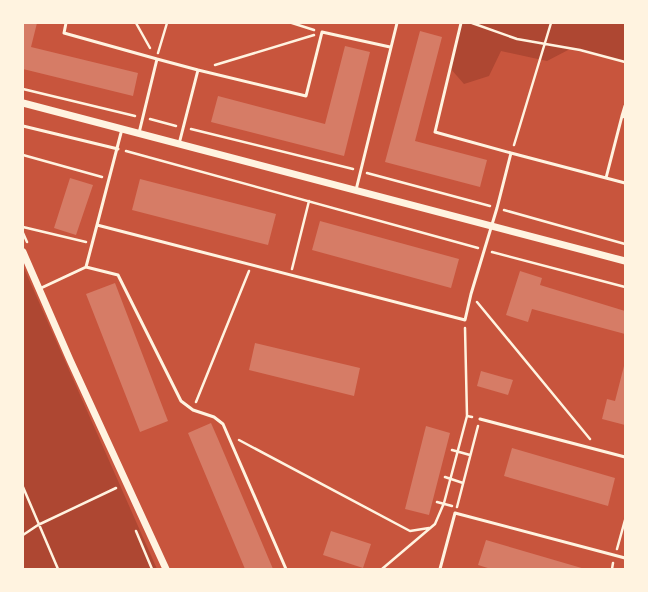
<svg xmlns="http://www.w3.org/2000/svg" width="648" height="592" font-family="Merriweather,serif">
	<rect width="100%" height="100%" fill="#c8553d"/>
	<path fill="#ae4732" d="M 461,23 L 625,23 L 625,62 L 570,49 L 547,61 L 501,51 L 489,76 L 464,84 L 450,68 Z
		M 23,266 L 157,569 L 23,569 Z"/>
	<path fill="#d67c66" d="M 23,23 L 37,23 L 31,47 L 138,73 L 133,96 L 23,69 Z
		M 420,31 L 442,37 L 415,141 L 487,160 L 480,187 L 385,162 Z
		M 345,46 L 370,52 L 344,156 L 211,122 L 218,96 L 325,124 Z
		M 70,178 L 93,185 L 76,235 L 54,228 Z
		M 140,179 L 276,214 L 268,245 L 132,210 Z
		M 320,221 L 459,259 L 451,288 L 312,250 Z
		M 520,271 L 542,278 L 540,285 L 625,311 L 625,334 L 532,309 L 528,322 L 506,315 Z
		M 115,283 L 168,421 L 140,432 L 86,294 Z
		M 255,343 L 360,368 L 354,396 L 249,370 Z
		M 624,366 L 625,366 L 625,425 L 602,419 L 607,399 L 615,401 Z
		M 481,371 L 513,380 L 508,395 L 477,386 Z
		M 211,423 L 218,439 L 273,569 L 245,569 L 188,433 Z
		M 426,426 L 450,433 L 429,515 L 405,509 Z
		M 512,448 L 615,478 L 608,506 L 504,476 Z
		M 331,531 L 371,544 L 363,568 L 323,555 Z
		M 486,540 L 585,569 L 491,569 L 478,565 Z"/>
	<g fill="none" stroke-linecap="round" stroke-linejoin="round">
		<path stroke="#fff3e0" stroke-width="2.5" d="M 136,23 L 150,48
			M 292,23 L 314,30
			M 472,23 L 517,39 L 580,50 L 625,62
			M 158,53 L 167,23
			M 215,65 L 314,35
			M 23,89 L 135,116
			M 150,119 L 176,126
			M 191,129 L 353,169
			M 514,145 L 551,23
			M 126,151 L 478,248
			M 23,155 L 102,177
			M 367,173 L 490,206
			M 504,210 L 625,244
			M 23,227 L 86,242
			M 23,233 L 27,242
			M 492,252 L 625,287
			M 292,269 L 309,201
			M 477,302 L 590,439
			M 465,328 L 467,416
			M 196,402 L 249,271
			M 239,440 L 410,531 L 429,528
			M 452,450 L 470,455
			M 445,477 L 463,483
			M 23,487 L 58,569
			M 437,502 L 452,506
			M 457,507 L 478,426
			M 136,531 L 152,569
			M 23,535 L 38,525 L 116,488
			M 617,549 L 625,520
			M 382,569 L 435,524 L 444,503 L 467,416 L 472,417
			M 612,569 L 613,563"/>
		<path stroke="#fff3e0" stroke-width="3" d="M 66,23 L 64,33 L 157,59
			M 625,106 L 622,116 L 625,117
			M 23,126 L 118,149
			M 122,129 L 97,225 L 465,320 L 471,294 L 497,208 L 511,153 L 435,132 L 461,23
			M 139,133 L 157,59 L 198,70
			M 179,144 L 198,70 L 306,96 L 322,32 L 390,47
			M 511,153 L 625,183
			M 606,178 L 622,116
			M 356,190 L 397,23
			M 86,267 L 118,275 L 181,401 L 193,410 L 214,417 L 223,424 L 286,569
			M 39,289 L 86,267 L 97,225
			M 480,419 L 625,457
			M 440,569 L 455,513 L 625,558"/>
		<path stroke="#fff3e0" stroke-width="7" d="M 23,103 L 625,261
			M 23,252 L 70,360 L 166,569"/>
	</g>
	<rect width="648" height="592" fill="none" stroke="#fff3e0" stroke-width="48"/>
</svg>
